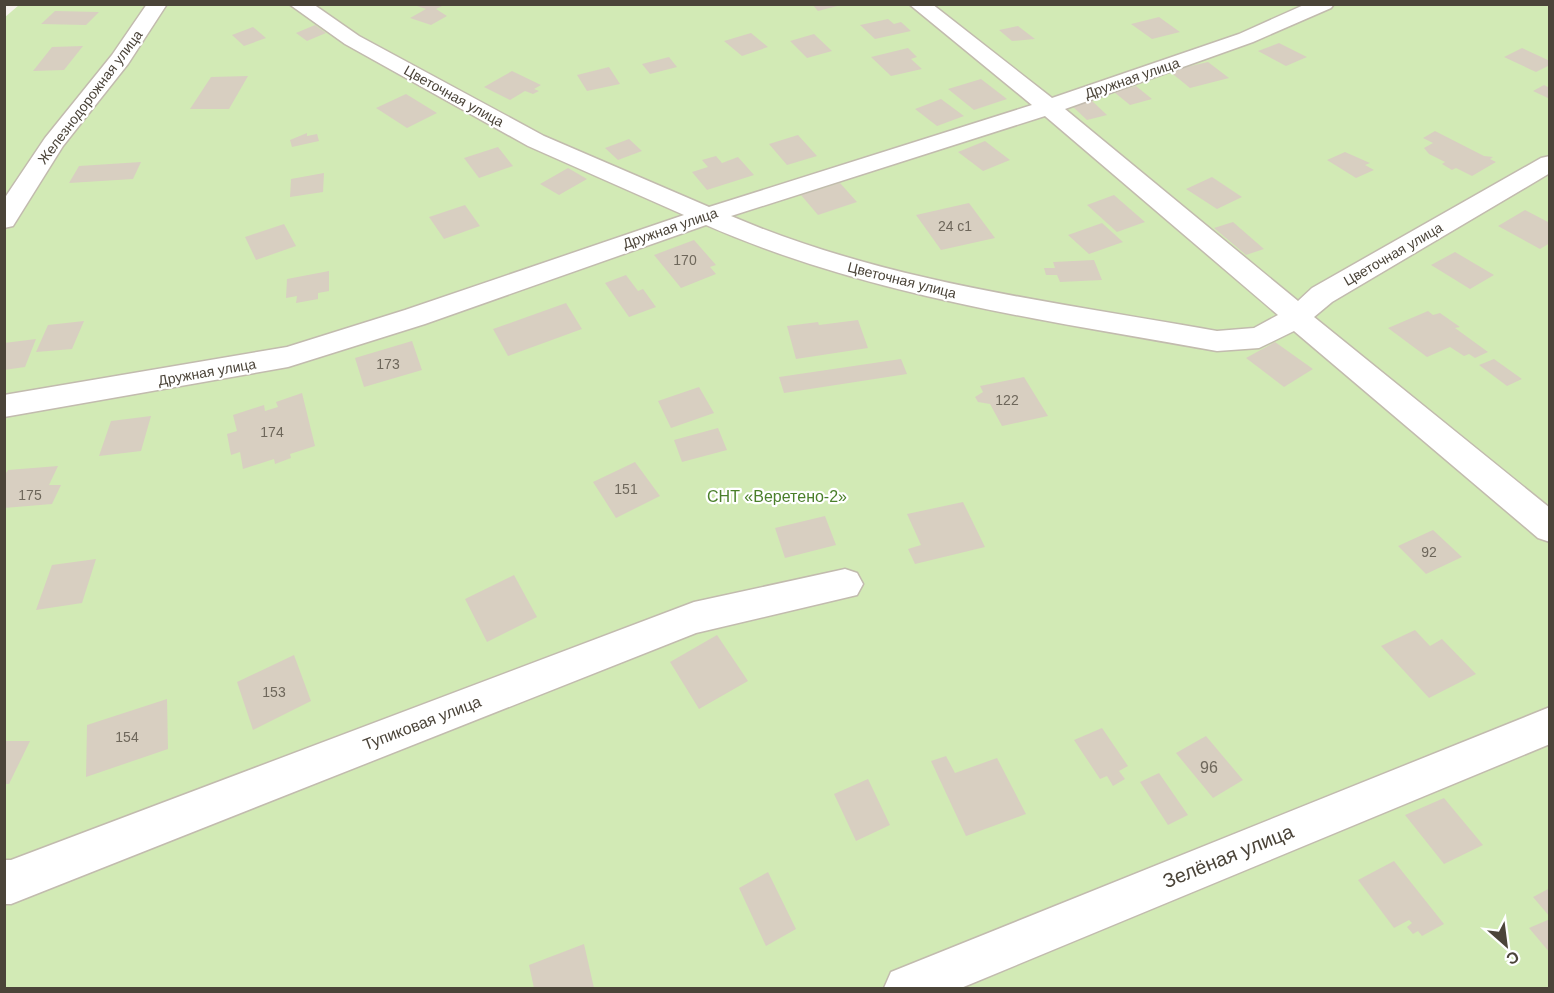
<svg xmlns="http://www.w3.org/2000/svg" width="1554" height="993" font-family="Arial,sans-serif">
	<rect width="100%" height="100%" fill="#f6f3ec"/>
	<path fill="#d2eab5" d="M 19,5 L 1549,5 L 1549,988 L 5,988 L 4,18 Z"/>
	<path fill="#d8cfc1" d="M 812,4 L 841,4 L 841,5 L 818,11 Z
		M 419,5 L 442,6 L 436,9 L 447,16 L 431,25 L 410,18 L 426,9 L 417,6 Z
		M 55,11 L 99,12 L 86,25 L 41,24 Z
		M 1159,17 L 1180,32 L 1152,39 L 1131,24 Z
		M 888,19 L 894,24 L 901,22 L 911,31 L 875,39 L 860,25 Z
		M 315,25 L 326,33 L 307,41 L 296,33 Z
		M 1018,26 L 1035,39 L 1012,41 L 999,30 Z
		M 253,27 L 266,38 L 244,46 L 232,35 Z
		M 751,33 L 768,47 L 742,56 L 724,41 Z
		M 814,34 L 832,51 L 807,58 L 790,41 Z
		M 1279,43 L 1307,57 L 1286,66 L 1258,51 Z
		M 83,46 L 64,70 L 33,71 L 52,47 Z
		M 908,48 L 917,57 L 911,59 L 922,69 L 891,76 L 871,57 Z
		M 1522,48 L 1550,61 L 1550,65 L 1536,72 L 1504,57 Z
		M 669,57 L 677,67 L 650,74 L 642,64 Z
		M 1208,62 L 1229,78 L 1190,88 L 1169,71 Z
		M 609,67 L 620,84 L 587,91 L 577,75 Z
		M 512,71 L 541,85 L 534,89 L 539,91 L 533,94 L 525,91 L 510,100 L 484,87 Z
		M 248,76 L 229,109 L 190,109 L 211,77 Z
		M 981,79 L 1007,99 L 974,110 L 948,89 Z
		M 1544,85 L 1550,88 L 1550,99 L 1533,91 Z
		M 1136,86 L 1152,99 L 1130,105 L 1114,92 Z
		M 406,94 L 437,113 L 407,128 L 376,108 Z
		M 941,99 L 964,116 L 937,126 L 915,109 Z
		M 1091,100 L 1107,115 L 1087,120 L 1071,105 Z
		M 1435,131 L 1484,156 L 1493,157 L 1490,159 L 1496,162 L 1472,176 L 1456,168 L 1452,170 L 1442,164 L 1445,162 L 1429,154 L 1424,148 L 1433,143 L 1423,138 Z
		M 307,133 L 307,136 L 317,134 L 319,141 L 292,147 L 290,140 Z
		M 798,135 L 817,156 L 787,165 L 769,144 Z
		M 629,139 L 642,151 L 618,160 L 605,148 Z
		M 985,141 L 1010,160 L 983,171 L 958,152 Z
		M 498,147 L 513,166 L 479,178 L 464,158 Z
		M 1345,152 L 1370,163 L 1365,165 L 1374,170 L 1356,178 L 1327,160 Z
		M 716,156 L 722,163 L 738,157 L 754,175 L 707,190 L 692,172 L 708,167 L 702,160 Z
		M 141,162 L 133,179 L 69,183 L 79,166 Z
		M 568,168 L 587,179 L 559,195 L 540,184 Z
		M 324,173 L 323,192 L 290,197 L 291,179 Z
		M 1212,177 L 1242,197 L 1217,209 L 1186,189 Z
		M 840,183 L 857,202 L 818,215 L 801,195 Z
		M 1114,195 L 1145,222 L 1117,232 L 1087,205 Z
		M 969,203 L 995,238 L 941,250 L 916,215 Z
		M 465,205 L 480,226 L 444,239 L 429,217 Z
		M 1525,210 L 1550,223 L 1550,243 L 1540,249 L 1498,226 Z
		M 1233,222 L 1264,249 L 1246,255 L 1214,228 Z
		M 1102,223 L 1123,242 L 1089,254 L 1068,235 Z
		M 284,224 L 296,246 L 256,260 L 245,237 Z
		M 694,240 L 716,265 L 710,267 L 716,274 L 681,288 L 654,255 Z
		M 1455,252 L 1494,275 L 1470,289 L 1431,265 Z
		M 1094,260 L 1102,280 L 1060,282 L 1057,275 L 1046,275 L 1044,268 L 1055,268 L 1053,262 Z
		M 329,271 L 329,291 L 318,293 L 318,299 L 296,303 L 297,296 L 286,298 L 287,279 Z
		M 626,275 L 638,291 L 643,289 L 656,307 L 629,317 L 605,283 Z
		M 566,303 L 582,329 L 508,356 L 493,329 Z
		M 1428,311 L 1433,315 L 1440,313 L 1460,327 L 1455,328 L 1488,352 L 1475,358 L 1469,354 L 1464,356 L 1450,347 L 1427,357 L 1388,328 Z
		M 858,320 L 868,348 L 796,359 L 787,326 L 818,322 L 819,325 Z
		M 84,321 L 72,349 L 36,352 L 48,325 Z
		M 36,339 L 25,367 L 4,370 L 4,343 Z
		M 412,341 L 422,370 L 364,387 L 355,358 Z
		M 1275,342 L 1313,369 L 1284,387 L 1246,358 Z
		M 901,359 L 907,374 L 784,393 L 779,377 Z
		M 1494,359 L 1522,379 L 1507,386 L 1479,365 Z
		M 1024,377 L 1048,416 L 1002,426 L 990,404 L 978,402 L 975,397 L 983,392 L 980,386 Z
		M 699,387 L 714,413 L 671,428 L 658,401 Z
		M 302,393 L 315,446 L 290,454 L 291,458 L 275,464 L 274,459 L 243,469 L 240,452 L 231,455 L 227,434 L 237,431 L 233,415 L 264,405 L 265,411 L 278,407 L 276,402 Z
		M 151,416 L 141,451 L 99,456 L 111,421 Z
		M 718,428 L 727,450 L 682,462 L 674,440 Z
		M 635,462 L 660,496 L 616,518 L 593,482 Z
		M 58,466 L 49,485 L 61,485 L 52,504 L 4,508 L 4,476 L 8,470 Z
		M 963,502 L 985,547 L 915,564 L 908,549 L 921,545 L 907,514 Z
		M 825,516 L 836,545 L 785,558 L 775,528 Z
		M 1433,530 L 1462,557 L 1426,574 L 1398,546 Z
		M 96,559 L 82,603 L 36,610 L 52,565 Z
		M 514,575 L 537,617 L 487,642 L 465,599 Z
		M 1415,630 L 1430,646 L 1442,639 L 1476,674 L 1429,698 L 1381,646 Z
		M 717,635 L 748,681 L 699,709 L 670,662 Z
		M 294,655 L 311,701 L 253,730 L 237,682 Z
		M 167,699 L 168,749 L 86,777 L 87,725 Z
		M 1102,728 L 1128,766 L 1119,771 L 1125,779 L 1113,786 L 1107,776 L 1100,779 L 1074,740 Z
		M 1206,736 L 1243,780 L 1213,798 L 1176,753 Z
		M 4,741 L 30,741 L 9,784 L 4,784 Z
		M 946,756 L 955,773 L 997,758 L 1026,814 L 966,836 L 931,761 Z
		M 1159,773 L 1188,815 L 1168,825 L 1140,782 Z
		M 868,779 L 890,825 L 856,841 L 834,794 Z
		M 1444,798 L 1483,845 L 1444,864 L 1405,815 Z
		M 1394,861 L 1444,924 L 1422,936 L 1418,931 L 1413,934 L 1407,927 L 1412,923 L 1409,920 L 1394,928 L 1358,880 Z
		M 768,872 L 796,929 L 766,946 L 739,888 Z
		M 1550,888 L 1550,917 L 1533,897 Z
		M 1550,919 L 1550,953 L 1529,928 Z
		M 584,944 L 594,988 L 534,988 L 529,965 Z"/>
	<g fill="none" stroke-linecap="round" stroke-linejoin="round">
		<g stroke="#c2bbae" stroke-width="3">
			<path id="minor" d="M 147,4 L 167,4 L 128,64 L 63,146 L 13,226 L 4,228 L 4,199 L 45,138 L 112,55 Z
				M 289,4 L 313,4 L 359,36 L 544,136 L 709,207 L 1032,105 L 909,4 L 932,4 L 1052,98 L 1239,34 L 1306,4 L 1334,4 L 1331,8 L 1253,42 L 1065,109 L 1298,301 L 1312,288 L 1541,158 L 1550,156 L 1550,173 L 1332,302 L 1314,317 L 1550,508 L 1550,542 L 1538,538 L 1294,331 L 1259,348 L 1217,351 C 1044,320 868,296 706,225 L 425,324 L 288,367 L 4,417 L 4,395 L 287,347 L 405,310 L 684,215 L 528,146 L 345,44 ZM 1045,116 L 1278,315 L 1254,328 L 1217,331 C 1053,302 885,282 731,216 Z
				M 845,569 L 857,573 L 863,584 L 857,595 L 696,633 L 11,904 L 4,904 L 4,860 L 11,860 L 694,602 Z
				M 1550,707 L 1550,744 L 961,988 L 884,988 L 891,972 Z"/>
		</g>
		<use href="#minor" fill="#fff" fill-rule="evenodd"/>
	</g>
	<g text-anchor="middle" dominant-baseline="central" stroke-width="4.5" stroke-linejoin="round" paint-order="stroke">
		<g font-size="14" fill="#4b4439" stroke="#fff">
			<text transform="translate(1132 78) rotate(-19)">Дружная улица</text>
			<text transform="translate(454 96) rotate(29)">Цветочная улица</text>
			<text transform="translate(90 97) rotate(-53)">Железнодорожная улица</text>
			<text transform="translate(670 228) rotate(-19)">Дружная улица</text>
			<text transform="translate(1393 254) rotate(-30)">Цветочная улица</text>
			<text transform="translate(902 280) rotate(14)">Цветочная улица</text>
			<text transform="translate(207 372) rotate(-10)">Дружная улица</text>
		</g>
		<g font-size="14" fill="#6e675b">
			<text x="955" y="226">24 с1</text>
			<text x="685" y="260">170</text>
			<text x="388" y="364">173</text>
			<text x="1007" y="400">122</text>
			<text x="272" y="432">174</text>
			<text x="626" y="489">151</text>
			<text x="30" y="495">175</text>
			<text x="1429" y="552">92</text>
			<text x="274" y="692">153</text>
			<text x="127" y="737">154</text>
		</g>
		<g font-size="16" fill="#4a7f2a" stroke="#fff">
			<text x="777" y="496">СНТ «Веретено-2»</text>
		</g>
		<g font-size="16" fill="#4b4439" stroke="#fff">
			<text transform="translate(422 723) rotate(-21)">Тупиковая улица</text>
		</g>
		<g font-size="16" fill="#6e675b">
			<text x="1209" y="767">96</text>
		</g>
		<g font-size="20" fill="#4b4439" stroke="#fff">
			<text transform="translate(1228 856) rotate(-22)">Зелёная улица</text>
		</g>
	</g>
	<rect width="1554" height="993" fill="none" stroke="#4b4439" stroke-width="12"/>
	<g transform="translate(1506 945) rotate(152)" stroke="#ffffff" stroke-width="4.5" paint-order="stroke">
	<path d="M0-4.5L10 22L0 15L-10 22Z" fill="#4b4439"/>
	<text y="-9" font-size="16" font-weight="bold" text-anchor="middle" fill="#4b4439">С</text>
	</g>
</svg>
